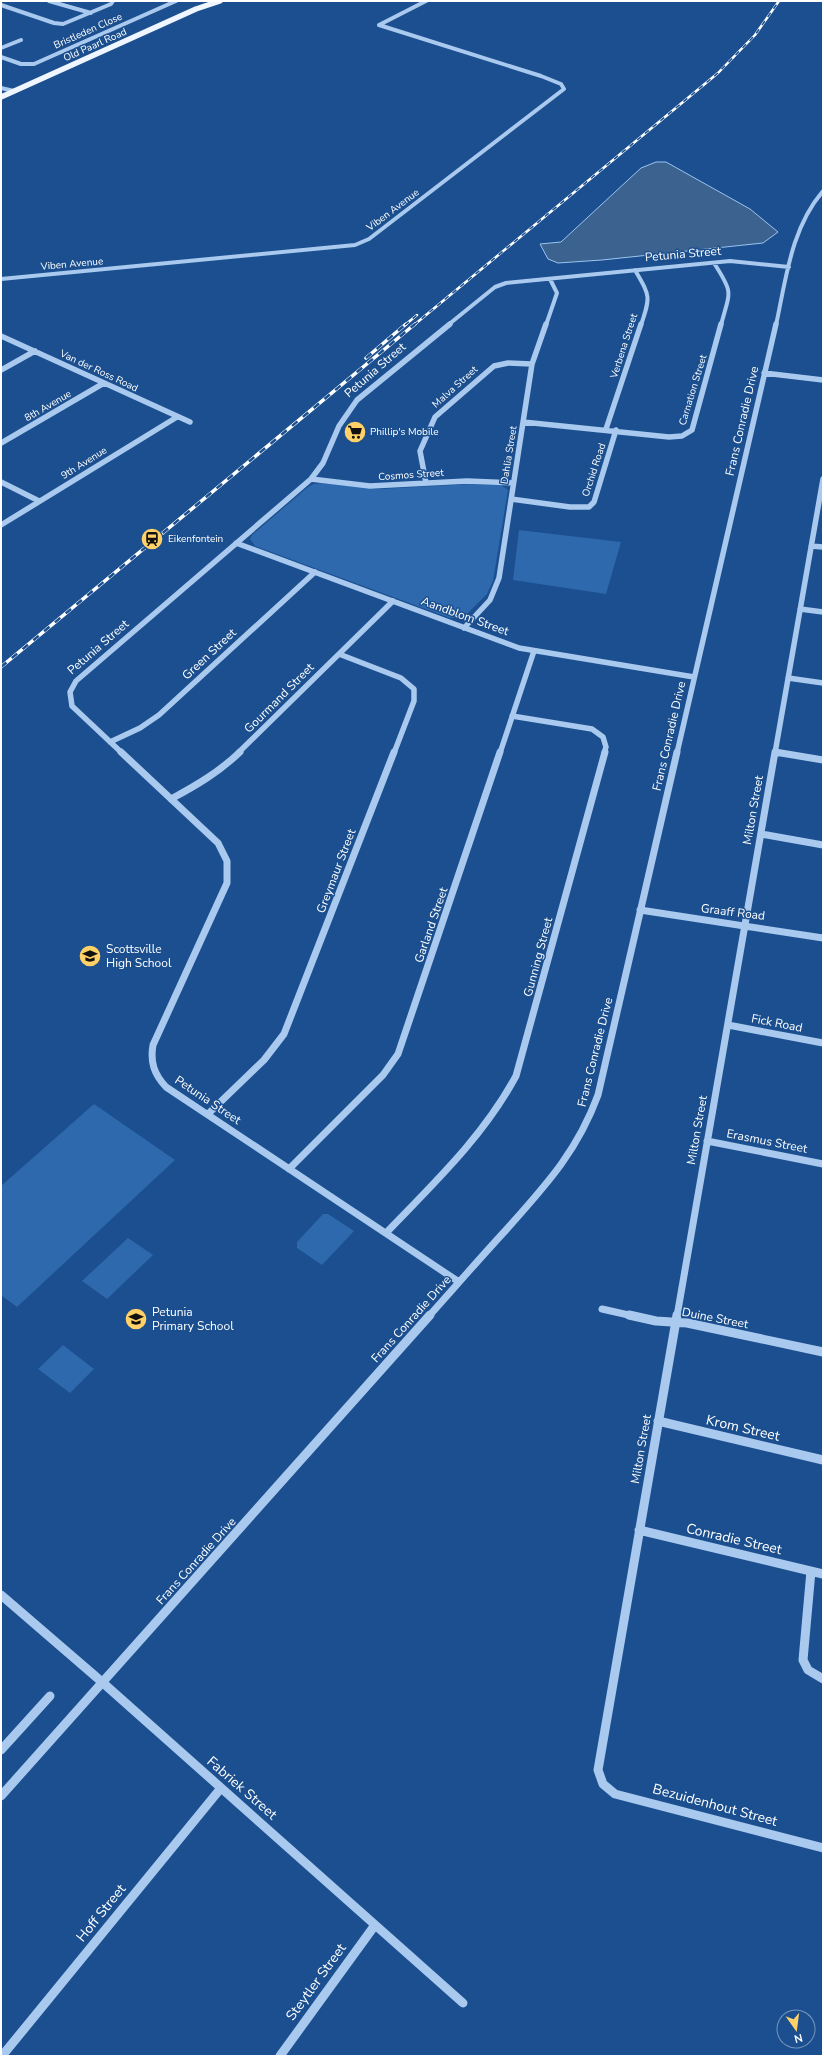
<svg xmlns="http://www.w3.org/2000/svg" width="824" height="2057" font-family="'Nunito Sans',sans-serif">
	<rect width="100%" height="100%" fill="#1b4f8f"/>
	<path fill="#2e69ad" d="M 322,483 L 379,489 L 471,484 L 501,485 L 508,490 L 493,581 L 487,594 L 465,616 L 450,618 L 255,546 L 250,539 L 252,535 L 308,487 L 314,484 Z
		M 519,530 L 621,542 L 606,594 L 513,580 Z
		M 94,1104 L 175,1160 L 17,1307 L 1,1295 L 1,1186 Z
		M 323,1214 L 328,1214 L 354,1231 L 322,1265 L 297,1248 L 297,1242 Z
		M 128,1238 L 153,1255 L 107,1299 L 82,1281 Z
		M 63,1345 L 94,1369 L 70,1393 L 38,1369 Z"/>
	<path fill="#3c6290" stroke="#9cc4f0" d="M 656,162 L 666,162 L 750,209 L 778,232 L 763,243 L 602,260 L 558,263 L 548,259 L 540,244 L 561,242 L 641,168 Z"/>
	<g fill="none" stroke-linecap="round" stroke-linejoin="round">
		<path stroke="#a9c9ee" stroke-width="4" d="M 49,1 L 91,13
			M 1,5 L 54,23 L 63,24 L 111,4 L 113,1
			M 379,25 L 426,1
			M 1,48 L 21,40
			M 1,57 L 21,64 L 34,64 L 176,1
			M 1,88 L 14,91
			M 714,263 C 734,294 730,291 721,325
			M 635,270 C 650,296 651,296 641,325
			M 1,279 L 355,245 L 369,239 L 564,89 L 561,84 L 541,76 L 379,25
			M 448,325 L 495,287 L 506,283 L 730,261 L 789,267
			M 546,325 L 557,293 L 550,279
			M 776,325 C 786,279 791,228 823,191"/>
		<path stroke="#a9c9ee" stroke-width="5.5" d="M 1,336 L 190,422
			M 1,370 L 35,351
			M 764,373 L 823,380
			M 523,422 L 669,437 L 682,436 L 692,430 L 721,324
			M 606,429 L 641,324
			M 1,443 L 104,383
			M 311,479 L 370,486 L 467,481 L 513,483
			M 1,482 L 39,501
			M 426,483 L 420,451 L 435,417 L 494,366 L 508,363 L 532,364
			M 511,499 L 570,507 L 589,507 L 594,502 L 616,430
			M 1,525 L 177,417
			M 236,543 L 519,648 L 694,677
			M 811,546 L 823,547
			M 800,609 L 823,612
			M 464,628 L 490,600 L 499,578 L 532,364 L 546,324
			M 339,654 L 401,678 L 414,689 L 414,701 L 394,753
			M 788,678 L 823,683
			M 512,716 L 592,729 L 603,737 L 606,747 L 604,753
			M 110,742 L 140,728 L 159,715 L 315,572
			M 775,752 L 780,753
			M 122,753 L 72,706 L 70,692 L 76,681 L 311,479 L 323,463 L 339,426 L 357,400 L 450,324
			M 238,753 L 393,601
			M 500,753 L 534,651
			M 677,753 L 776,324
			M 775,753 L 823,479"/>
		<path stroke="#a9c9ee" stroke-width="7" d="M 121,752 L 218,843 L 227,861 L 227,883 L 153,1045 C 150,1062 154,1074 166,1087 L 459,1282
			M 775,752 L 823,760
			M 171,799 C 197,785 219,772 240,752
			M 761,834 L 823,845
			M 640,910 L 823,938
			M 728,1025 L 823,1043
			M 208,1114 L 264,1060 L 284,1034 L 394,752
			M 707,1141 L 823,1164
			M 289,1169 L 383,1075 L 398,1054 L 500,752
			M 386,1233 C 434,1183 483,1137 516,1076 L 605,752
			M 602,1309 L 633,1316
			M 429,1316 C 455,1287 480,1258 506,1230 C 546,1185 577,1152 598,1095 L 677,752
			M 677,1316 L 775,752"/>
		<path stroke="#a9c9ee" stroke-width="9" d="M 629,1315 L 656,1321 L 687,1323 L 823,1352
			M 677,1315 L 598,1770 L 603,1784 L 615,1794 L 823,1848
			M 658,1421 L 823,1460
			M 639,1530 L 823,1574
			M 811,1571 L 803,1660 L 808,1670 L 823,1679
			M 1,1595 L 102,1682 L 463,2003
			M 1,1750 L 50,1696
			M 1,1796 L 430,1315
			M 2,2056 L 221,1788
			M 280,2056 L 375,1925"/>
		<path stroke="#f0f6ff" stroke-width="5.5" d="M 1,97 L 196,9 L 220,1"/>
		<g stroke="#fff" stroke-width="2.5">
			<path id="rail-far1" d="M 405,325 L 417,315
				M 414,325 L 718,73 L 755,35 L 779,1"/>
		</g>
		<g stroke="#fff" stroke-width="3.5">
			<path id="rail" d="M 366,358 L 406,324
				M 1,667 L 415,324"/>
		</g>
		<use href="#rail-far1" stroke="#1b4f8f" stroke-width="1.5" stroke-dasharray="5" stroke-linecap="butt"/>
		<use href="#rail" stroke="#1b4f8f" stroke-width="2.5" stroke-dasharray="7" stroke-linecap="butt"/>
	</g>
	<defs>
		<g id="supermarket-disc" transform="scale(1.15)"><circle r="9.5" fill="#ffd166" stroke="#1b4f8f"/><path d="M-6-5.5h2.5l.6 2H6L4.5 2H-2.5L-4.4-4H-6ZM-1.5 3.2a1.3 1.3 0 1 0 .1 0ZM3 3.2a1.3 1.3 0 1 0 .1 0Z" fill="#111"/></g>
		<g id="station-disc" transform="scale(1.15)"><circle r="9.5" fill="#ffd166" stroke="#1b4f8f"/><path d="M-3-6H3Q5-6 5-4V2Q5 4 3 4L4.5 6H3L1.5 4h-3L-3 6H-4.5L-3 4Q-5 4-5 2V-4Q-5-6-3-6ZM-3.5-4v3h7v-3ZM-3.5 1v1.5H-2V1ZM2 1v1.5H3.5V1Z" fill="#111"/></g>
		<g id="school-disc" transform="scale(1.15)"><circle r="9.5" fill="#ffd166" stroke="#1b4f8f"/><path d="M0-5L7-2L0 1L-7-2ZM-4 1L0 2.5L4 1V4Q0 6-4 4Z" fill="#111"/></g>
	</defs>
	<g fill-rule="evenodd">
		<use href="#supermarket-disc" x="355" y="432"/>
		<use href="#station-disc" x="152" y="539"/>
		<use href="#school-disc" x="90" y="956"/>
		<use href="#school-disc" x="136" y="1319"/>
	</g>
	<g text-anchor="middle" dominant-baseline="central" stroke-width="3" stroke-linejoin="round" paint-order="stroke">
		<g font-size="10" fill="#fff" stroke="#1b4f8f">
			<text transform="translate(88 31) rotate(-24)">Bristleden Close</text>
			<text transform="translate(95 45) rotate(-24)">Old Paarl Road</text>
			<text transform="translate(393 210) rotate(-37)">Viben Avenue</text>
			<text transform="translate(72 264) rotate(-5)">Viben Avenue</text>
			<text transform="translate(624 346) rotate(-72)">Verbena Street</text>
			<text transform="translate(99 371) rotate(25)">Van der Ross Road</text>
			<text transform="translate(455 387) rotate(-42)">Malva Street</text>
			<text transform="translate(693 390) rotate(-73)">Carnation Street</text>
			<text transform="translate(48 406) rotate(-30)">8th Avenue</text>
			<text transform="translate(509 455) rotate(-81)">Dahlia Street</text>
			<text transform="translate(84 463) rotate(-32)">9th Avenue</text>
			<text transform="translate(594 470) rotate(-72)">Orchid Road</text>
			<text transform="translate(411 475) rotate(-4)">Cosmos Street</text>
		</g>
		<g font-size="10" fill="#fff" stroke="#1b4f8f" text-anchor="start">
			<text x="370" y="432">Phillip's Mobile</text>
			<text x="168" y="539">Eikenfontein</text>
		</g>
		<g font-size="12" fill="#fff" stroke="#1b4f8f">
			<text transform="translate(683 254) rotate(-5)">Petunia Street</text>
			<text transform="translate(375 370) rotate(-41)">Petunia Street</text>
			<text transform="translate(742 421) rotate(-77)">Frans Conradie Drive</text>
			<text transform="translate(465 616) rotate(20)">Aandblom Street</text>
			<text transform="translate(98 647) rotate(-41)">Petunia Street</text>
			<text transform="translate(209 654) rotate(-43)">Green Street</text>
			<text transform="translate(279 698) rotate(-45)">Gourmand Street</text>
			<text transform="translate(669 736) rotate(-77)">Frans Conradie Drive</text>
			<text transform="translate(753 810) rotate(-80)">Milton Street</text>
			<text transform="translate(336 871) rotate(-69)">Greymaur Street</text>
			<text transform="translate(733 912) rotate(7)">Graaff Road</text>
			<text transform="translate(431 925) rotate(-71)">Garland Street</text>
			<text transform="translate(538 957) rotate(-75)">Gunning Street</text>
			<text transform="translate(777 1023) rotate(11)">Fick Road</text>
			<text transform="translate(595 1052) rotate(-76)">Frans Conradie Drive</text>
			<text transform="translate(208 1100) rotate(34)">Petunia Street</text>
			<text transform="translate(697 1130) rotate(-80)">Milton Street</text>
			<text transform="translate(767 1141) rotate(11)">Erasmus Street</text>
			<text transform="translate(715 1318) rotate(11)">Duine Street</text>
			<text transform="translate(411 1319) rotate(-48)">Frans Conradie Drive</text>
			<text transform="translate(641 1449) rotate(-80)">Milton Street</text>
			<text transform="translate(196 1561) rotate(-48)">Frans Conradie Drive</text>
		</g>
		<g font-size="12" fill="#fff" stroke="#1b4f8f" text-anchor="start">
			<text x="106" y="949">Scottsville<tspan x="106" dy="14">High School</tspan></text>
			<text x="152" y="1312">Petunia<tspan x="152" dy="14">Primary School</tspan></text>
		</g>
		<g font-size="14" fill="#fff" stroke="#1b4f8f">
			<text transform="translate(743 1428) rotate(13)">Krom Street</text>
			<text transform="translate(734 1539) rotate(13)">Conradie Street</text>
			<text transform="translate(242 1788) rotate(41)">Fabriek Street</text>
			<text transform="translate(715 1805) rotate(15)">Bezuidenhout Street</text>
			<text transform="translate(101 1913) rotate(-51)">Hoff Street</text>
			<text transform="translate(316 1982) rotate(-54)">Steytler Street</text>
		</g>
	</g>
	<rect width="824" height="2057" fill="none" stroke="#ffffff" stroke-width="4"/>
	<g transform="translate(796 2029) rotate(166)"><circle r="19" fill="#1b4f8f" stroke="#7695bc"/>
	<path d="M0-3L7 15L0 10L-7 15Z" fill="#ffd166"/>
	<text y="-6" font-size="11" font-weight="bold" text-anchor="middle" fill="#ffffff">N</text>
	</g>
</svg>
